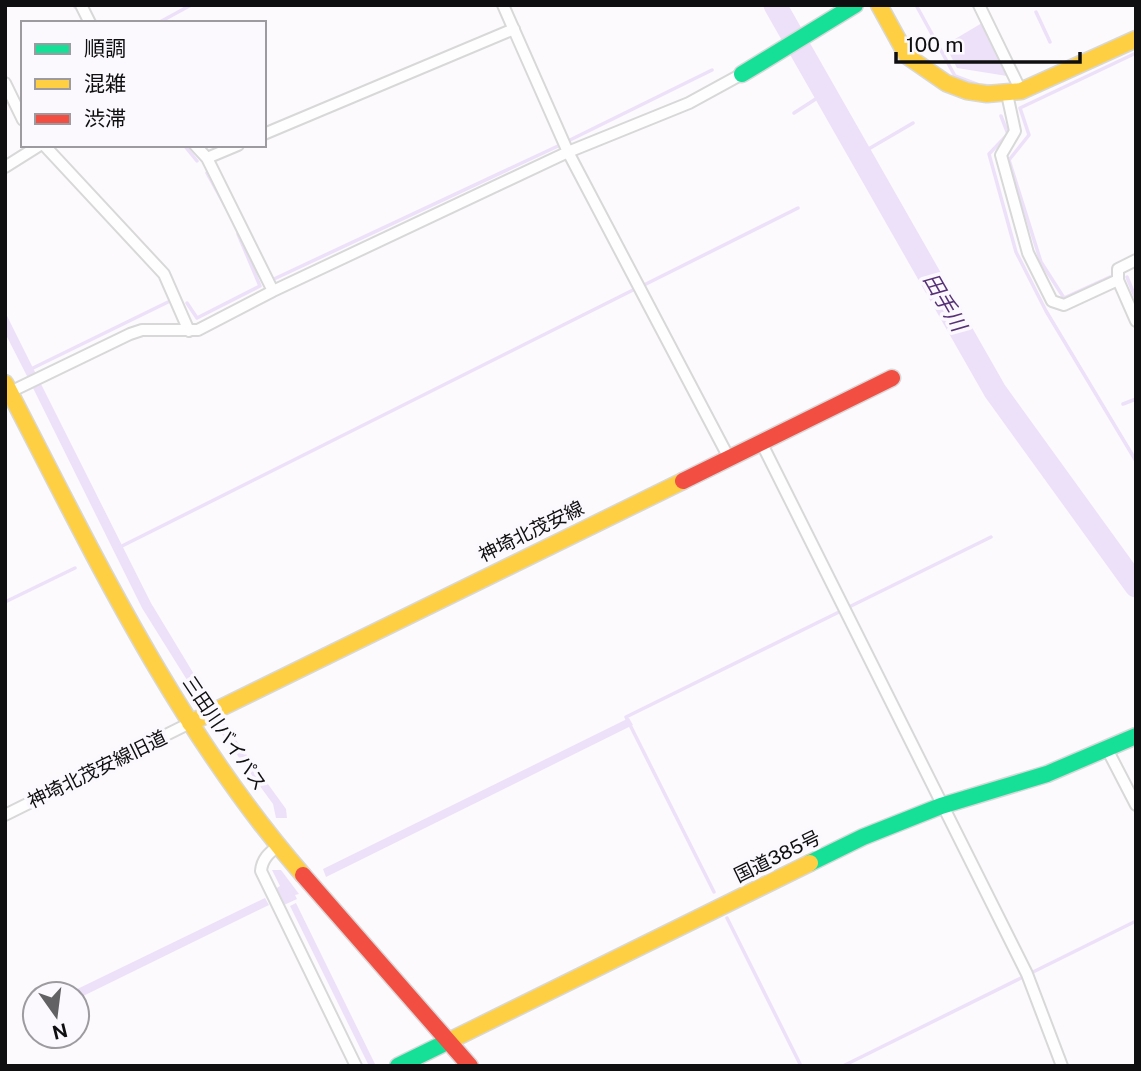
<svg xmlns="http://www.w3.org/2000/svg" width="1141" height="1071" font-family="'Public Sans','Noto Sans JP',sans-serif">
	<rect width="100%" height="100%" fill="#fcfafd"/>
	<path fill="#ede1fa" d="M 982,23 L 1007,76 L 957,68 L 945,45 Z
		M 5,312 L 36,374 L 28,378 L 5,333 Z
		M 41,384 L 151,603 L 209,699 L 207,703 L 202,704 L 142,608 L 33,388 Z
		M 629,718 L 633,725 L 326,877 L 323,869 Z
		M 217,721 L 223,722 L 286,809 L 287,818 L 276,818 L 273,804 L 216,726 Z
		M 272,870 L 281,870 L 299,894 L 295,895 L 297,899 L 284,905 L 275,889 L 280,886 Z
		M 265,898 L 269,905 L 77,999 L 77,994 L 67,994 Z
		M 296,903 L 376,1066 L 369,1066 L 290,906 Z"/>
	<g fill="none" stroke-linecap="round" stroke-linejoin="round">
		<path stroke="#ede1fa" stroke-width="3.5" d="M 74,5 L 75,7
			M 916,5 L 955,76 L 979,85 L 994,86
			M 1036,12 L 1050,42
			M 82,22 L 83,23
			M 158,23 L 191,5
			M 794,113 L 825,93
			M 1001,116 L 1008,134 L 989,154 L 1016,252 L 1046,311 L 1136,461
			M 570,140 L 712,70
			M 184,145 L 197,161
			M 860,154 L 913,123
			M 207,173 L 229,213
			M 1110,277 L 1064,298 L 1041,262 L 1009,160 L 1029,135 L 1020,108 L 1136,53
			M 1127,277 L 1136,299
			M 274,279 L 558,146
			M 644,285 L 798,208
			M 187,303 L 197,318 L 260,286 L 238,234
			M 33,368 L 168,302
			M 1123,404 L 1136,399
			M 122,546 L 633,290
			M 5,602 L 75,568
			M 849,607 L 991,537
			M 714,892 L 626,717 L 839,612
			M 727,918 L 801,1066
			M 1033,972 L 1136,921
			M 843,1066 L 1021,978"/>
		<path stroke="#ede1fa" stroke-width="23" d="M 775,5 L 995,391 L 1136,586"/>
		<g stroke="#d8d8d9" stroke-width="14">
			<path id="street" d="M 81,5 L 90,23
				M 503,5 L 568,152 L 729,458
				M 979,5 L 1021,91
				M 5,83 L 23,120
				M 1007,94 L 1015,131 L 1001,155 L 1028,253 L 1052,301 L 1064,305 L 1118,280 L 1118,269 L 1136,260
				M 264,134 L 514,29
				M 44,145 L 164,274 L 189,331
				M 195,145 L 207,158 L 273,291
				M 207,158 L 238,145
				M 5,167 L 40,145
				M 1118,280 L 1136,321
				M 8,393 L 130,334 L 142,330 L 198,330 L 273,291 L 568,152 L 689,103 L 742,74
				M 761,442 L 1027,974 L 1062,1066
				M 1107,749 L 1136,805
				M 5,815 L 190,723
				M 278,846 C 269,853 262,859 261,871 L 356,1066"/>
		</g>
		<g stroke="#d8d8d9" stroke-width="19">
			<path id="fast" d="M 742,74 L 855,5
				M 810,863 L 863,837 L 941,806 L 1047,774 L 1136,736
				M 398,1066 L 449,1041"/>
		</g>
		<g stroke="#d8d8d9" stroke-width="19">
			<path id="slow" d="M 879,5 L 907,56 L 946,83 L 967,91 L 987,94 L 1021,91 L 1136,39
				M 5,383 C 93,553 176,729 303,875
				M 190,723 L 683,481
				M 449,1041 L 810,863"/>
		</g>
		<g stroke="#d8d8d9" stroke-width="19">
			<path id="jam" d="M 683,481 L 892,378
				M 303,875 L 470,1066"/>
		</g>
		<use href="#street" stroke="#fffeff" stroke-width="10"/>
		<use href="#fast" stroke="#16e098" stroke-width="16"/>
		<use href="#slow" stroke="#ffcf43" stroke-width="16"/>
		<use href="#jam" stroke="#f24e42" stroke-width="16"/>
	</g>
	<g text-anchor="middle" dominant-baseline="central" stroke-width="7" stroke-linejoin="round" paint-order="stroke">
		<g font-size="19" fill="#0f0e10" stroke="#fcf9fe">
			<text transform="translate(531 531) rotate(-26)">神埼北茂安線</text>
			<text transform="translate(225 733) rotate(56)">三田川バイパス</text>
			<text transform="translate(97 769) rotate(-26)">神埼北茂安線旧道</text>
			<text transform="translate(777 856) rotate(-26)">国道385号</text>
		</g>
		<g font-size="21" font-style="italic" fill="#573276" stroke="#fcf9fe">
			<text transform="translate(945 302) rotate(60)">田手川</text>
		</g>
	</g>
	<rect width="1141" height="1071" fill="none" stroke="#0f0e10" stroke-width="14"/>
	<rect x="21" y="21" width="245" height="126" fill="#fcf9fe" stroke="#9d9b9f" stroke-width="2"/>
	<rect x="35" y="44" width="35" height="10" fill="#16e098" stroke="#9d9b9f" stroke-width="2"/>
	<text x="84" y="56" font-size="21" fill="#0f0e10">順調</text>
	<rect x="35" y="79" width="35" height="10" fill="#ffcf43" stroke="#9d9b9f" stroke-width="2"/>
	<text x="84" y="91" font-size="21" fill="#0f0e10">混雑</text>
	<rect x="35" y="114" width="35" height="10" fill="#f24e42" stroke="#9d9b9f" stroke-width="2"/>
	<text x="84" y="126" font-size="21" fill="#0f0e10">渋滞</text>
	<g transform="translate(56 1015) rotate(166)"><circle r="33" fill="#fcf9fe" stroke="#9d9b9f" stroke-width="2"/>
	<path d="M0-5L12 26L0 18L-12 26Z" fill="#626163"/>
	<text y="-10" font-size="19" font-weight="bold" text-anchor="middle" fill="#0f0e10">N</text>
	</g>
	<path d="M896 52v10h184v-10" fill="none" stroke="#0f0e10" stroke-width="3.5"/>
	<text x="906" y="52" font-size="21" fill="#0f0e10" stroke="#fcf9fe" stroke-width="5" paint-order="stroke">100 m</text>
</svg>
